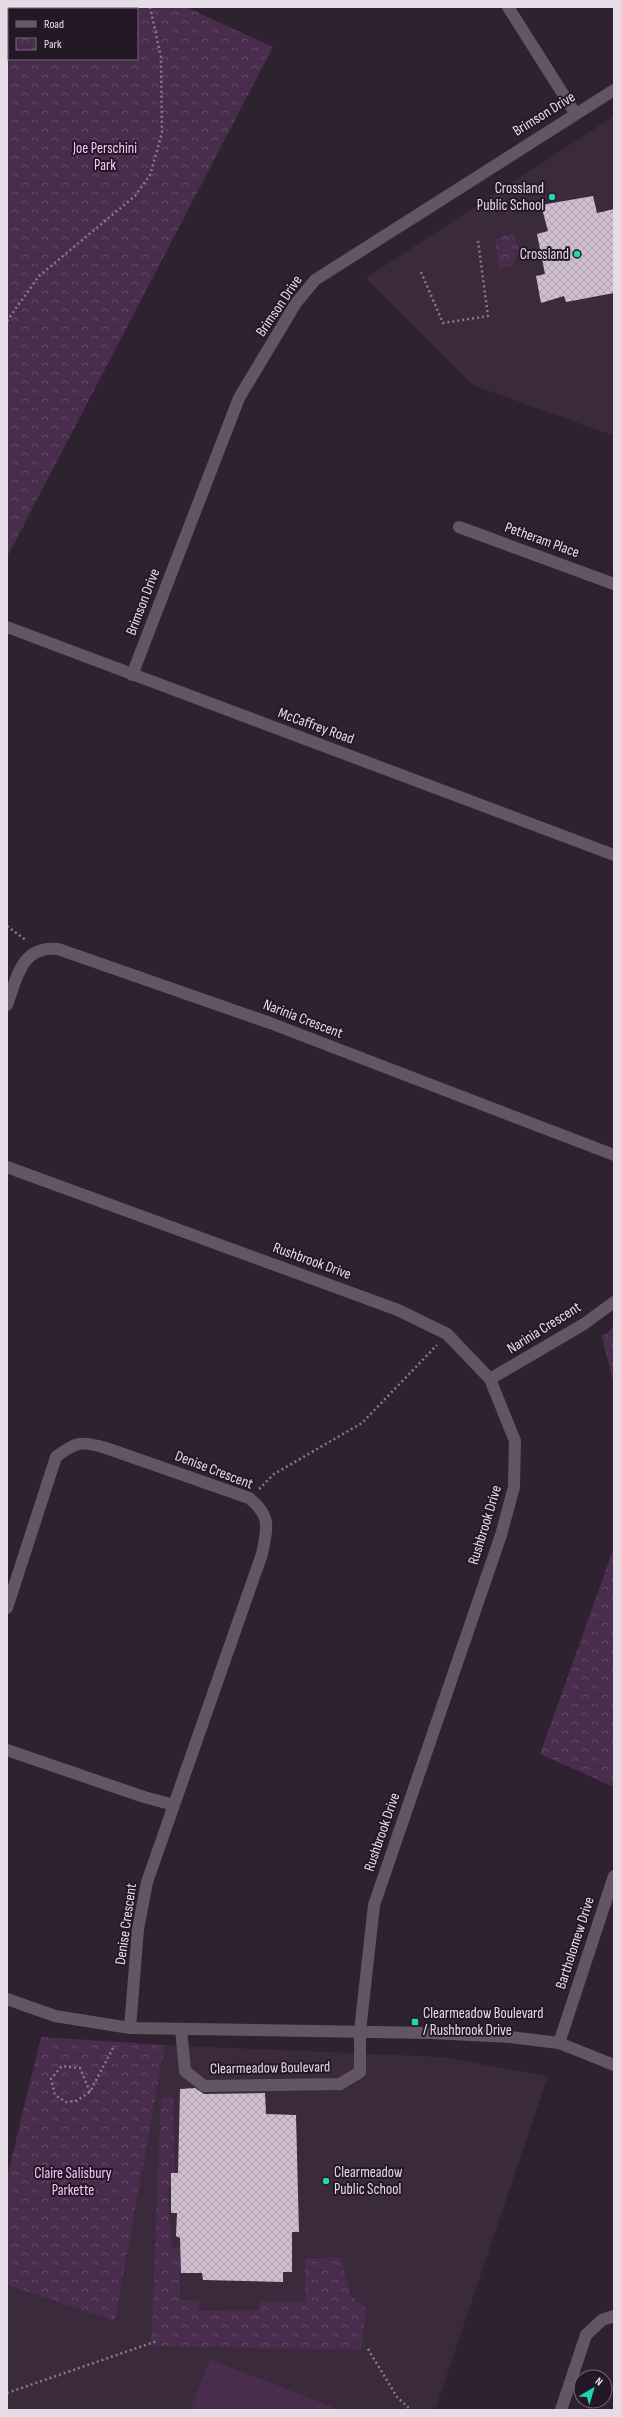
<svg xmlns="http://www.w3.org/2000/svg" width="621" height="2417" font-family="'Sofia Sans Condensed',sans-serif">
	<defs>
		<pattern id="park-crowns" width="20" height="18" patternUnits="userSpaceOnUse"><rect width="20" height="18" fill="#492d4c"/><path d="M2 6a3 3 0 1 1 6 0M12 15a3 3 0 1 1 6 0" fill="none" stroke="#634b66"/></pattern>
		<pattern id="building-cross-hatch" width="8" height="8" patternUnits="userSpaceOnUse"><rect width="8" height="8" fill="#cfbdd0"/><path d="M0 0l8 8M0 8l8-8" fill="none" stroke="#ac9ead"/></pattern>
	</defs>
	<rect width="100%" height="100%" fill="#2f2230"/>
	<path fill="#3b293c" d="M 614,116 L 614,436 L 473,385 L 366,278 Z
		M 165,2045 L 441,2057 L 548,2076 L 435,2410 L 7,2410 L 7,2285 L 115,2320 Z"/>
	<path fill="#492d4c" d="M 210,2359 L 340,2410 L 190,2410 Z"/>
	<path fill="url(#park-crowns)" fill-rule="evenodd" d="M 7,7 L 186,7 L 273,47 L 7,557 ZM 9,9 L 137,9 L 137,59 L 9,59 Z
		M 514,233 L 520,251 L 512,266 L 499,268 L 495,239 Z
		M 614,1327 L 614,1385 L 602,1337 Z
		M 614,1547 L 614,1787 L 540,1754 Z
		M 41,2037 L 165,2045 L 115,2321 L 7,2285 L 7,2177 Z
		M 173,2097 L 175,2186 L 167,2187 L 172,2248 L 180,2247 L 180,2299 L 200,2301 L 199,2311 L 259,2310 L 260,2302 L 305,2302 L 305,2259 L 341,2257 L 351,2296 L 366,2308 L 361,2350 L 151,2346 L 161,2098 Z"/>
	<path fill="url(#building-cross-hatch)" d="M 593,196 L 597,213 L 614,209 L 614,293 L 566,302 L 564,296 L 541,303 L 536,276 L 545,274 L 537,234 L 548,231 L 541,205 Z
		M 195,2088 L 204,2094 L 265,2093 L 266,2114 L 296,2115 L 299,2232 L 292,2232 L 292,2272 L 283,2272 L 283,2282 L 203,2280 L 202,2273 L 181,2273 L 180,2238 L 176,2236 L 177,2213 L 171,2213 L 171,2173 L 178,2173 L 180,2089 Z"/>
	<g fill="none" stroke-linecap="round" stroke-linejoin="round">
		<path stroke="#887c89" stroke-width="2.5" stroke-dasharray="2 3" stroke-linecap="butt" d="M 421,272 L 443,323 L 488,316 L 478,241
			M 7,321 L 39,276 L 135,196 L 150,175 L 162,133 L 161,57 L 150,7
			M 7,926 L 27,941
			M 259,1489 L 274,1474 L 362,1423 L 437,1345
			M 90,2092 L 80,2068 L 62,2066 L 51,2079 L 55,2095 L 66,2102 L 76,2101 L 90,2092 L 114,2046
			M 368,2349 L 397,2397 L 411,2410
			M 7,2393 L 157,2341"/>
		<path stroke="#645566" stroke-width="12" d="M 508,7 L 575,113
			M 459,527 L 614,584
			M 7,627 L 614,855
			M 132,675 L 239,398 L 296,303 L 315,280 L 614,90
			M 7,1005 C 17,978 21,945 58,949 L 270,1023 L 614,1155
			M 7,1167 L 398,1310 L 447,1334 L 490,1379 L 515,1441 L 514,1487 L 501,1535 L 374,1905 L 360,2031 L 360,2072 L 340,2084 L 204,2086 L 185,2071 L 181,2029
			M 490,1379 L 584,1324 L 614,1302
			M 7,1608 L 56,1457 C 76,1441 82,1441 106,1448 L 249,1498 C 272,1516 267,1528 262,1554 L 147,1882 L 138,1929 L 130,2028
			M 7,1750 L 144,1797 L 174,1805
			M 7,1999 L 55,2016 L 130,2028 L 431,2033 L 510,2037 L 559,2043 L 614,2065
			M 559,2043 L 614,1876
			M 561,2410 L 586,2335 L 602,2320 L 614,2316"/>
	</g>
	<g fill="#20d5b0" stroke="#251826" stroke-width="1.5">
		<circle cx="552" cy="197" r="4"/>
		<circle cx="577" cy="254" r="4"/>
		<rect x="411" y="2018" width="8" height="8" rx="2"/>
		<circle cx="326" cy="2181" r="4"/>
	</g>
	<g text-anchor="middle" dominant-baseline="central" stroke-width="4" stroke-linejoin="round" paint-order="stroke">
		<g font-size="15" fill="#e5dce6" stroke="#251826">
			<text transform="translate(544 114) rotate(-32)">Brimson Drive</text>
			<text transform="translate(279 306) rotate(-56)">Brimson Drive</text>
			<text transform="translate(542 540) rotate(20)">Petheram Place</text>
			<text transform="translate(143 602) rotate(-69)">Brimson Drive</text>
			<text transform="translate(316 726) rotate(20)">McCaffrey Road</text>
			<text transform="translate(303 1019) rotate(21)">Narinia Crescent</text>
			<text transform="translate(312 1261) rotate(20)">Rushbrook Drive</text>
			<text transform="translate(544 1328) rotate(-32)">Narinia Crescent</text>
			<text transform="translate(214 1470) rotate(21)">Denise Crescent</text>
			<text transform="translate(485 1525) rotate(-73)">Rushbrook Drive</text>
			<text transform="translate(382 1832) rotate(-71)">Rushbrook Drive</text>
			<text transform="translate(126 1924) rotate(-82)">Denise Crescent</text>
			<text transform="translate(575 1943) rotate(-72)">Bartholomew Drive</text>
			<text transform="translate(270 2068) rotate(-1)">Clearmeadow Boulevard</text>
		</g>
		<g font-size="15" fill="#f5c8f9" stroke="#251826">
			<text x="105" y="148">Joe Perschini<tspan x="105" dy="17">Park</tspan></text>
			<text x="73" y="2173">Claire Salisbury<tspan x="73" dy="17">Parkette</tspan></text>
		</g>
		<g font-size="15" fill="#e5dce6" stroke="#251826" text-anchor="end">
			<text x="544" y="188">Crossland<tspan x="544" dy="17">Public School</tspan></text>
			<text x="569" y="254">Crossland</text>
			<text x="423" y="2013" text-anchor="start">Clearmeadow Boulevard<tspan x="423" dy="17">/ Rushbrook Drive</tspan></text>
			<text x="334" y="2172" text-anchor="start">Clearmeadow<tspan x="334" dy="17">Public School</tspan></text>
		</g>
	</g>
	<rect width="621" height="2417" fill="none" stroke="#e5dce6" stroke-width="16"/>
	<rect x="8" y="8" width="130" height="52" fill="#251826" stroke="#726673"/>
	<rect x="16" y="21" width="20" height="6" fill="#645566" stroke="#726673"/>
	<text x="44" y="28" font-size="12" fill="#e5dce6">Road</text>
	<rect x="16" y="38" width="20" height="12" fill="url(#park-crowns)" stroke="#726673"/>
	<text x="44" y="48" font-size="12" fill="#e5dce6">Park</text>
	<g transform="translate(593 2389) rotate(38)"><circle r="19" fill="#251826" stroke="#726673"/>
	<path d="M0-3L7 15L0 10L-7 15Z" fill="#20d5b0"/>
	<text y="-6" font-size="11" font-weight="bold" text-anchor="middle" fill="#e5dce6">N</text>
	</g>
</svg>
